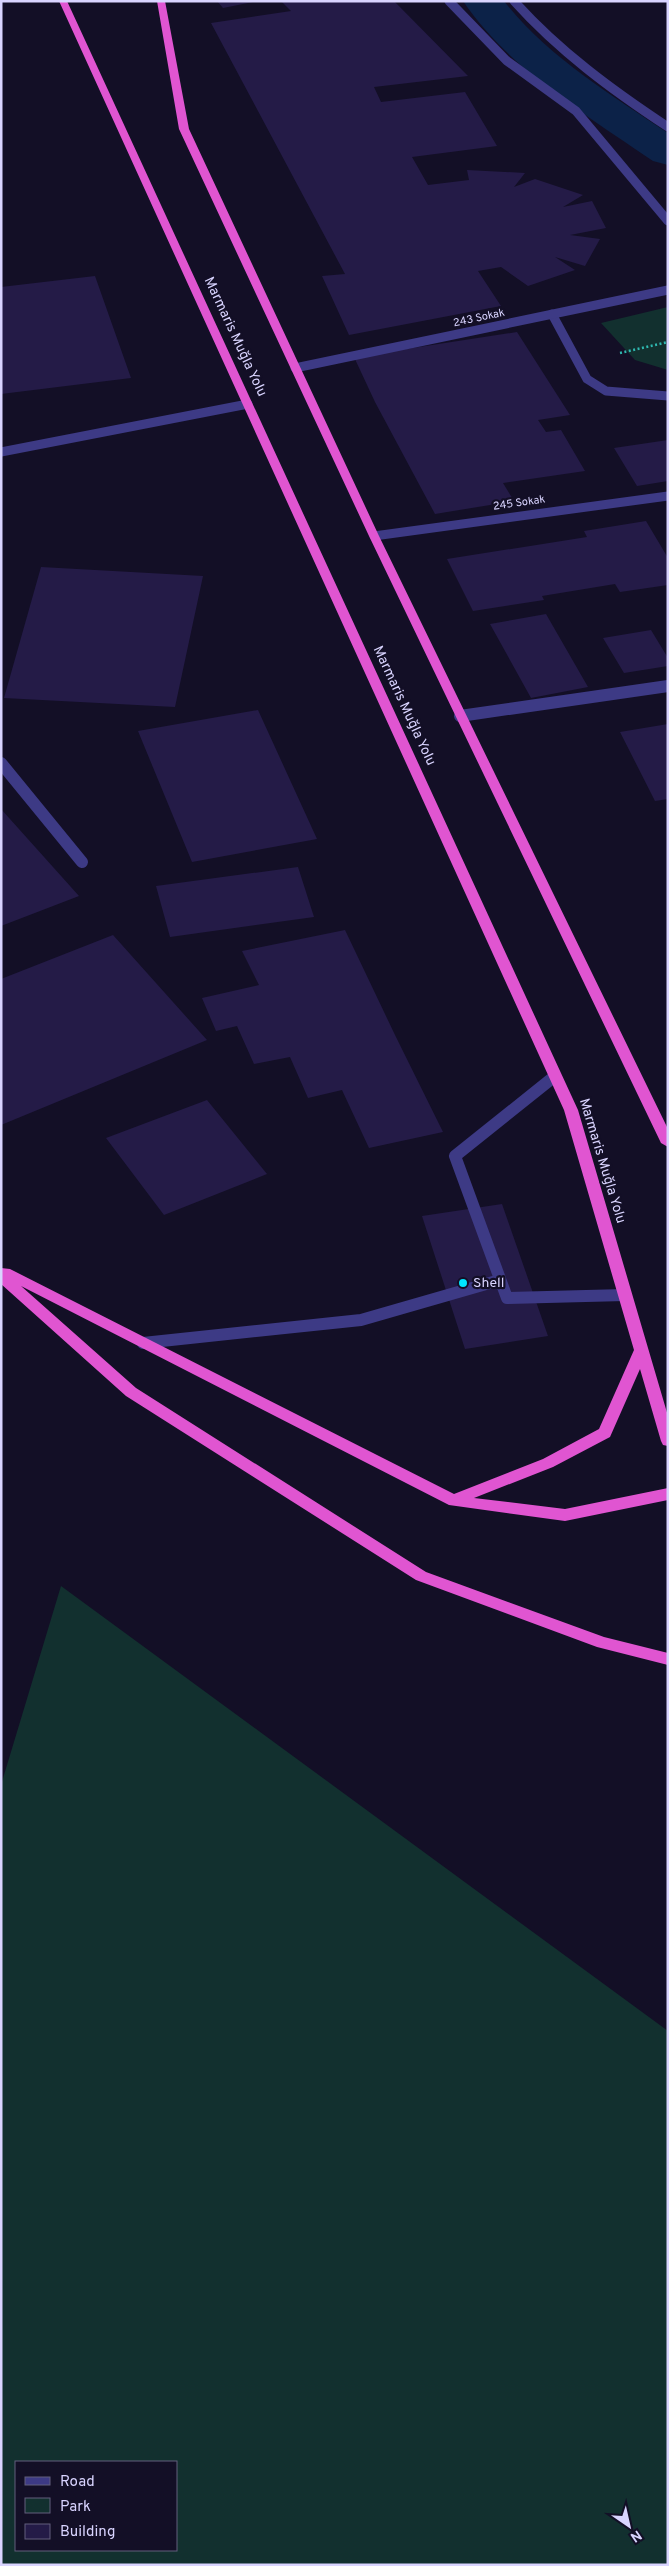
<svg xmlns="http://www.w3.org/2000/svg" width="669" height="2566" font-family="Overpass,sans-serif">
	<rect width="100%" height="100%" fill="#130f26"/>
	<path fill="#12302f" fill-rule="evenodd" d="M 668,307 L 668,370 L 635,360 L 601,323 Z
		M 61,1586 L 668,2031 L 668,2565 L 1,2565 L 1,1785 ZM 16,2462 L 176,2462 L 176,2550 L 16,2550 Z"/>
	<g fill="none" stroke-linecap="round" stroke-linejoin="round">
		<path fill="#0c2248" fill-rule="evenodd" d="M 463,1 L 504,1 C 548,57 610,94 668,133 L 668,165 L 653,161 C 585,114 511,71 463,1 Z"/>
	</g>
	<path fill="#241b47" d="M 217,1 L 252,1 L 253,2 L 223,8 Z
		M 281,1 L 394,1 L 468,76 L 374,87 L 381,102 L 465,92 L 497,146 L 412,157 L 428,185 L 469,180 L 467,170 L 525,173 L 514,187 L 535,179 L 583,195 L 563,207 L 592,201 L 606,228 L 570,235 L 600,239 L 585,266 L 555,257 L 575,270 L 528,286 L 501,267 L 478,271 L 501,306 L 349,335 L 322,276 L 345,274 L 211,23 L 291,11 Z
		M 95,276 L 131,378 L 1,394 L 1,287 Z
		M 517,332 L 570,415 L 538,420 L 546,432 L 561,430 L 585,471 L 503,483 L 514,501 L 435,514 L 375,402 L 354,357 Z
		M 668,440 L 668,481 L 637,486 L 614,448 Z
		M 646,521 L 668,558 L 668,585 L 620,592 L 615,584 L 542,596 L 544,600 L 473,611 L 447,559 L 587,537 L 584,531 Z
		M 41,567 L 203,576 L 175,707 L 4,698 Z
		M 546,614 L 588,687 L 531,698 L 490,624 Z
		M 651,630 L 668,658 L 668,666 L 624,673 L 603,638 Z
		M 258,710 L 317,839 L 192,862 L 138,731 Z
		M 668,724 L 668,799 L 655,801 L 620,732 Z
		M 1,809 L 79,896 L 1,926 Z
		M 298,867 L 314,917 L 170,937 L 156,886 Z
		M 345,930 L 395,1035 L 443,1132 L 369,1148 L 342,1090 L 308,1098 L 290,1057 L 254,1064 L 237,1026 L 216,1031 L 202,998 L 259,985 L 242,951 Z
		M 113,935 L 207,1040 L 1,1125 L 1,979 Z
		M 207,1100 L 267,1174 L 164,1215 L 106,1138 Z
		M 502,1204 L 548,1336 L 465,1349 L 422,1216 Z"/>
	<g fill="none" stroke-linecap="round" stroke-linejoin="round">
		<path stroke="#2fb8b0" stroke-width="2.5" stroke-dasharray="2 2.5" stroke-linecap="butt" d="M 620,353 L 668,342"/>
		<path stroke="#3d3a85" stroke-width="9" d="M 552,314 L 587,379 L 606,391 L 668,396
			M 1,452 L 248,404"/>
		<path stroke="#3d3a85" stroke-width="12" d="M 555,1076 L 455,1156 L 507,1298 L 625,1295
			M 143,1343 L 361,1320 L 500,1280"/>
		<path stroke="#3d3a85" stroke-width="9" d="M 449,1 L 507,61 L 576,111 L 668,221
			M 514,1 C 559,51 612,90 668,127
			M 295,368 L 668,290
			M 374,536 L 668,496"/>
		<path stroke="#3d3a85" stroke-width="12" d="M 460,716 L 668,686
			M 1,763 L 82,862"/>
		<path fill="#e055d1" fill-rule="evenodd" d="M 59,1 L 67,1 L 578,1110 L 668,1416 L 668,1446 L 663,1445 L 661,1441 L 640,1369 L 610,1437 L 553,1467 L 474,1498 L 565,1509 L 668,1488 L 668,1500 L 565,1521 L 449,1505 L 21,1286 L 136,1388 L 426,1572 L 604,1637 L 668,1653 L 668,1665 L 597,1647 L 416,1580 L 126,1396 L 1,1284 L 1,1268 L 10,1269 L 454,1494 L 543,1459 L 599,1429 L 634,1350 L 564,1110 Z
			M 157,1 L 165,1 L 189,129 L 379,536 L 668,1129 L 668,1147 L 661,1143 L 369,536 L 179,129 Z"/>
	</g>
	<circle fill="#00e5ff" stroke="#130f26" stroke-width="2" cx="463" cy="1283" r="5"/>
	<g text-anchor="middle" dominant-baseline="central" stroke-width="4.5" stroke-linejoin="round" paint-order="stroke">
		<g font-size="11" fill="#d9d4ff" stroke="#130f26">
			<text transform="translate(479 318) rotate(-12)">243 Sokak</text>
			<text transform="translate(519 503) rotate(-8)">245 Sokak</text>
		</g>
		<g font-size="14" fill="#d9d4ff" stroke="#130f26">
			<text transform="translate(235 337) rotate(65)">Marmaris Muğla Yolu</text>
			<text transform="translate(404 706) rotate(65)">Marmaris Muğla Yolu</text>
			<text transform="translate(602 1161) rotate(73)">Marmaris Muğla Yolu</text>
		</g>
		<g font-size="14" fill="#d9d4ff" stroke="#130f26" text-anchor="start">
			<text x="473" y="1283">Shell</text>
		</g>
	</g>
	<rect width="669" height="2566" fill="none" stroke="#d9d4ff" stroke-width="5"/>
	<rect x="15" y="2461" width="162" height="90" fill="#130f26" stroke="#625e7d"/>
	<rect x="25" y="2477" width="25" height="8" fill="#3d3a85" stroke="#625e7d"/>
	<text x="60" y="2486" font-size="15" fill="#d9d4ff">Road</text>
	<rect x="25" y="2498" width="25" height="15" fill="#12302f" stroke="#625e7d"/>
	<text x="60" y="2511" font-size="15" fill="#d9d4ff">Park</text>
	<rect x="25" y="2524" width="25" height="15" fill="#241b47" stroke="#625e7d"/>
	<text x="60" y="2536" font-size="15" fill="#d9d4ff">Building</text>
	<g transform="translate(629 2526) rotate(146)" stroke="#130f26" stroke-width="4" paint-order="stroke">
	<path d="M0-4L9 19L0 12L-9 19Z" fill="#d9d4ff"/>
	<text y="-8" font-size="14" font-weight="bold" text-anchor="middle" fill="#d9d4ff">N</text>
	</g>
</svg>
